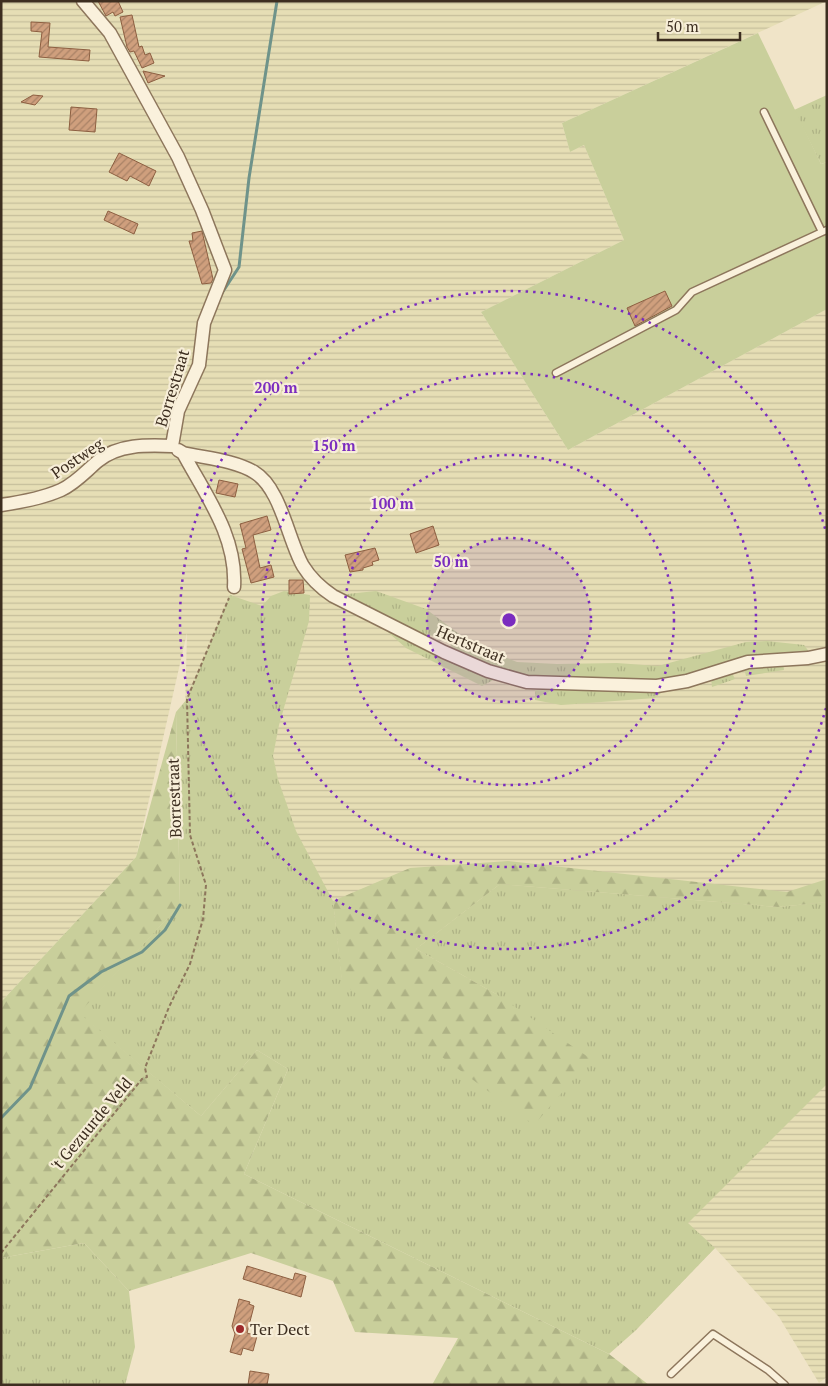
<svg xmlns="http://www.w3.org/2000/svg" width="828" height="1386" font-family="'PT Serif',serif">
	<defs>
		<pattern id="farmland-rules" width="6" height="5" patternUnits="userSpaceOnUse" patternTransform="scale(1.25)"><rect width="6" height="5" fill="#e6deb5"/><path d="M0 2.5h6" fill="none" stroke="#c6bf9b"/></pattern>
		<pattern id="grass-tufts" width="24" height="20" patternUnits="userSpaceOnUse" patternTransform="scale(1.25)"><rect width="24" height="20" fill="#c9cf9b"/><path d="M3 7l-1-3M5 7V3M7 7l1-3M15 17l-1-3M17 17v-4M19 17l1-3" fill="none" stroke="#aeb285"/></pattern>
		<pattern id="forest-firs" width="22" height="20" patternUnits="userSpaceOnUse" patternTransform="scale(1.25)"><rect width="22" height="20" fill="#c9cf9b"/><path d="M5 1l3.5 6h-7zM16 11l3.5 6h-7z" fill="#aeb285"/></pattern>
		<pattern id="building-hatch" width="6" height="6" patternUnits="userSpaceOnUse" patternTransform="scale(1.25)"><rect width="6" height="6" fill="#cf9f7d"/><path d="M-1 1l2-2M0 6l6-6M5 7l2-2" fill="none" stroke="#a98266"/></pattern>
	</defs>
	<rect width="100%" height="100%" fill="#f0e4c8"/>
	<path fill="url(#farmland-rules)" d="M 1,1 L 827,1 L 562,123 L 570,152 L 584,145 L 624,240 L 481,312 L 568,450 L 827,309 L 827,1377 L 819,1383 L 779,1317 L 715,1248 L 635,1331 L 288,1069 L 257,1050 L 201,1116 L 78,1013 L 180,905 L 187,633 L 136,857 L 1,1002 Z"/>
	<path fill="url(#grass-tufts)" d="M 827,95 L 827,162 L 821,164 L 794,110 Z
		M 284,591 L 310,595 L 309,621 L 279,725 L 273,756 L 278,779 L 296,831 L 333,901 L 342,980 L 496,994 L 416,949 L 500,884 L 778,907 L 827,902 L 827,1084 L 688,1223 L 715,1248 L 635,1331 L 609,1354 L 244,1174 L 288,1069 L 257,1050 L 201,1116 L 78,1013 L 180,905 L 176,712 L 187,699 L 230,595 L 262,606 L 271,596 Z
		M 376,591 L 426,609 L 475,646 L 517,662 L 557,664 L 617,663 L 658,666 L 746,642 L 767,641 L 804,645 L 810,653 L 672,681 L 537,680 L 492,667 L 455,651 L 450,644 L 437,636 L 416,634 L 354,602 L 347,594 Z
		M 381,626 L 497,678 L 482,686 L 406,648 Z
		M 783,662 L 784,670 L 746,676 L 744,668 Z
		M 731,671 L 735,679 L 712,687 L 711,678 Z
		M 545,688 L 662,689 L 662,692 L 655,698 L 561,705 L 535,700 L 535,690 Z
		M 84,1243 L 129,1291 L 135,1347 L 125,1385 L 1,1385 L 1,1258 Z"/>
	<path fill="url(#forest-firs)" d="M 176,712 L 180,905 L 79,1013 L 201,1116 L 257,1050 L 288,1069 L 244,1174 L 609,1354 L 649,1385 L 432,1385 L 458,1338 L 355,1332 L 333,1281 L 251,1253 L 129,1291 L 84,1243 L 1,1258 L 1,1002 L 136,857 Z
		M 508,861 L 787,892 L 827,879 L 827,902 L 778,907 L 500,884 L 416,949 L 496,994 L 591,1059 L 534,1125 L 342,983 L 333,901 L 410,868 Z"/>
	<path fill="#c9cf9b" d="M 758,33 L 821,164 L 827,162 L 827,309 L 568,450 L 481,312 L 624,240 L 584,145 L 570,152 L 562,123 Z"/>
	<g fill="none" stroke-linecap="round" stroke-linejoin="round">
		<path stroke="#6f938a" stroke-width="3" d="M 222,293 L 239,267 L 249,178 L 277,1
			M 1,1118 L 30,1088 L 69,996 L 101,972 L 142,952 L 165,930 L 180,905"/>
	</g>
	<path fill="url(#building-hatch)" stroke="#8d5f41" d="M 98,1 L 118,1 L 123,12 L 115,16 L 113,12 L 106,16 Z
		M 132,15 L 139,47 L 142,46 L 145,55 L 150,53 L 154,63 L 142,68 L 134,51 L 130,52 L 127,47 L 120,17 Z
		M 31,22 L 50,23 L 48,47 L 90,50 L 89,61 L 39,57 L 42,32 L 31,31 Z
		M 143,71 L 165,76 L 148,83 Z
		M 33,95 L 43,96 L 35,105 L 21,102 Z
		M 71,107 L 97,109 L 95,132 L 69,130 Z
		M 119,153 L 156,171 L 149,186 L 130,176 L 127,181 L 109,172 Z
		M 108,211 L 138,224 L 134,234 L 104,220 Z
		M 202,231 L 213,279 L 211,283 L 202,284 L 189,241 L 193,241 L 192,233 Z
		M 665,291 L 672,306 L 635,326 L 627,308 Z
		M 219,480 L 238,484 L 235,497 L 216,493 Z
		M 267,516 L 271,530 L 253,535 L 260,568 L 271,565 L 274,577 L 251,583 L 242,549 L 246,548 L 240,524 Z
		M 433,526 L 439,545 L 416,553 L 410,534 Z
		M 375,548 L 379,560 L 372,562 L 373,565 L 363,568 L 363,570 L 350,572 L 345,555 Z
		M 289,580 L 303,580 L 304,593 L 289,594 Z
		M 247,1266 L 293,1280 L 295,1273 L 306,1276 L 301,1297 L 243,1279 Z
		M 239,1299 L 250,1302 L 249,1304 L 254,1306 L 247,1333 L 257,1336 L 253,1351 L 243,1348 L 241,1355 L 230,1352 L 235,1334 L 232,1326 Z
		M 250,1371 L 269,1374 L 267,1385 L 248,1385 Z"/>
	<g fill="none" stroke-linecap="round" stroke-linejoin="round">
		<g stroke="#8d765c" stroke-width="9">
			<path id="lane" d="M 764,112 L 822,232 L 827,230
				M 556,373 L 676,310 L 692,292 L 822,232
				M 671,1374 L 713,1334 L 768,1370 L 785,1385"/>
		</g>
		<g stroke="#8d765c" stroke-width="15">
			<path id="street" d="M 83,1 L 110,33 L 178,157 L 202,210 L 225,270 L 204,323 L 199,365 L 178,411 L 172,446
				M 178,450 L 183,453 C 206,496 237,536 234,587
				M 183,453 C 205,458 234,460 254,472 C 281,488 288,540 303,566 C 311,579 321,588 333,596 L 444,652 L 488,671 L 527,682 L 657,686 L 687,681 L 748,662 L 808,658 L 827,654
				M 1,505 C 22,502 43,498 61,490 C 76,483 86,471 98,461 C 118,444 147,445 172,446"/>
		</g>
		<path stroke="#8d765c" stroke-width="2" stroke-dasharray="4 2.5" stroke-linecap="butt" d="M 1,1253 L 142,1079 L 147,1077 L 145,1068 L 169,1007 L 190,964 L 203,919 L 206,885 L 190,835 L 187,699 L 229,598"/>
		<use href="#lane" stroke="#faf1dc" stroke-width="6"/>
		<use href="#street" stroke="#faf1dc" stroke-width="12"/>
	</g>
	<circle cx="509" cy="620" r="82" fill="#7b2cbf" fill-opacity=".12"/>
	<g fill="none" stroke="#7b2cbf" stroke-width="2.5" stroke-dasharray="2.5 5">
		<circle cx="509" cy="620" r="82"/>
		<circle cx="509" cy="620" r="165"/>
		<circle cx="509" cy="620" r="247"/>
		<path d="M826 708A329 329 0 1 1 826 532"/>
	</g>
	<circle fill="#9e2a2b" stroke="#f7eed8" stroke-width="2" cx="240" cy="1329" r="5"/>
	<g text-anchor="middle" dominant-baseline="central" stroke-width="4.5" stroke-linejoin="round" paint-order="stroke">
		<g font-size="16" fill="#3d2e20" stroke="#f7eed8">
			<text transform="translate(172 388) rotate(-73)">Borrestraat</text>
			<text transform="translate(77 458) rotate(-34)">Postweg</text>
			<text transform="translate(471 644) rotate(23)">Hertstraat</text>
			<text transform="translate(174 798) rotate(-92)">Borrestraat</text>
			<text transform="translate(91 1124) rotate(-50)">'t Gezuurde Veld</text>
		</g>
		<g font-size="16" fill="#3d2e20" stroke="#f7eed8" text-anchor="start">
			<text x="250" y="1329">Ter Dect</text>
		</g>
	</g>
	<circle cx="509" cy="620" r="8" fill="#7b2cbf" stroke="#f7eed8" stroke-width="2.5"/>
	<g font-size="15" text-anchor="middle" font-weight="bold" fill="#7b2cbf" stroke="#f7eed8" stroke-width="4.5" stroke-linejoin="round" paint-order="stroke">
		<text x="276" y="393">200 m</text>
		<text x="334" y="451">150 m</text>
		<text x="392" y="509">100 m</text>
		<text x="451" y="567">50 m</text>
	</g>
	<rect width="828" height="1386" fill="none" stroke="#3d2e20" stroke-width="5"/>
	<path d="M658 32v8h82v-8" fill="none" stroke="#3d2e20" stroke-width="2.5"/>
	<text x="666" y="32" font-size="15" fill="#3d2e20" stroke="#f7eed8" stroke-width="4" paint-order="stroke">50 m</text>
</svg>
